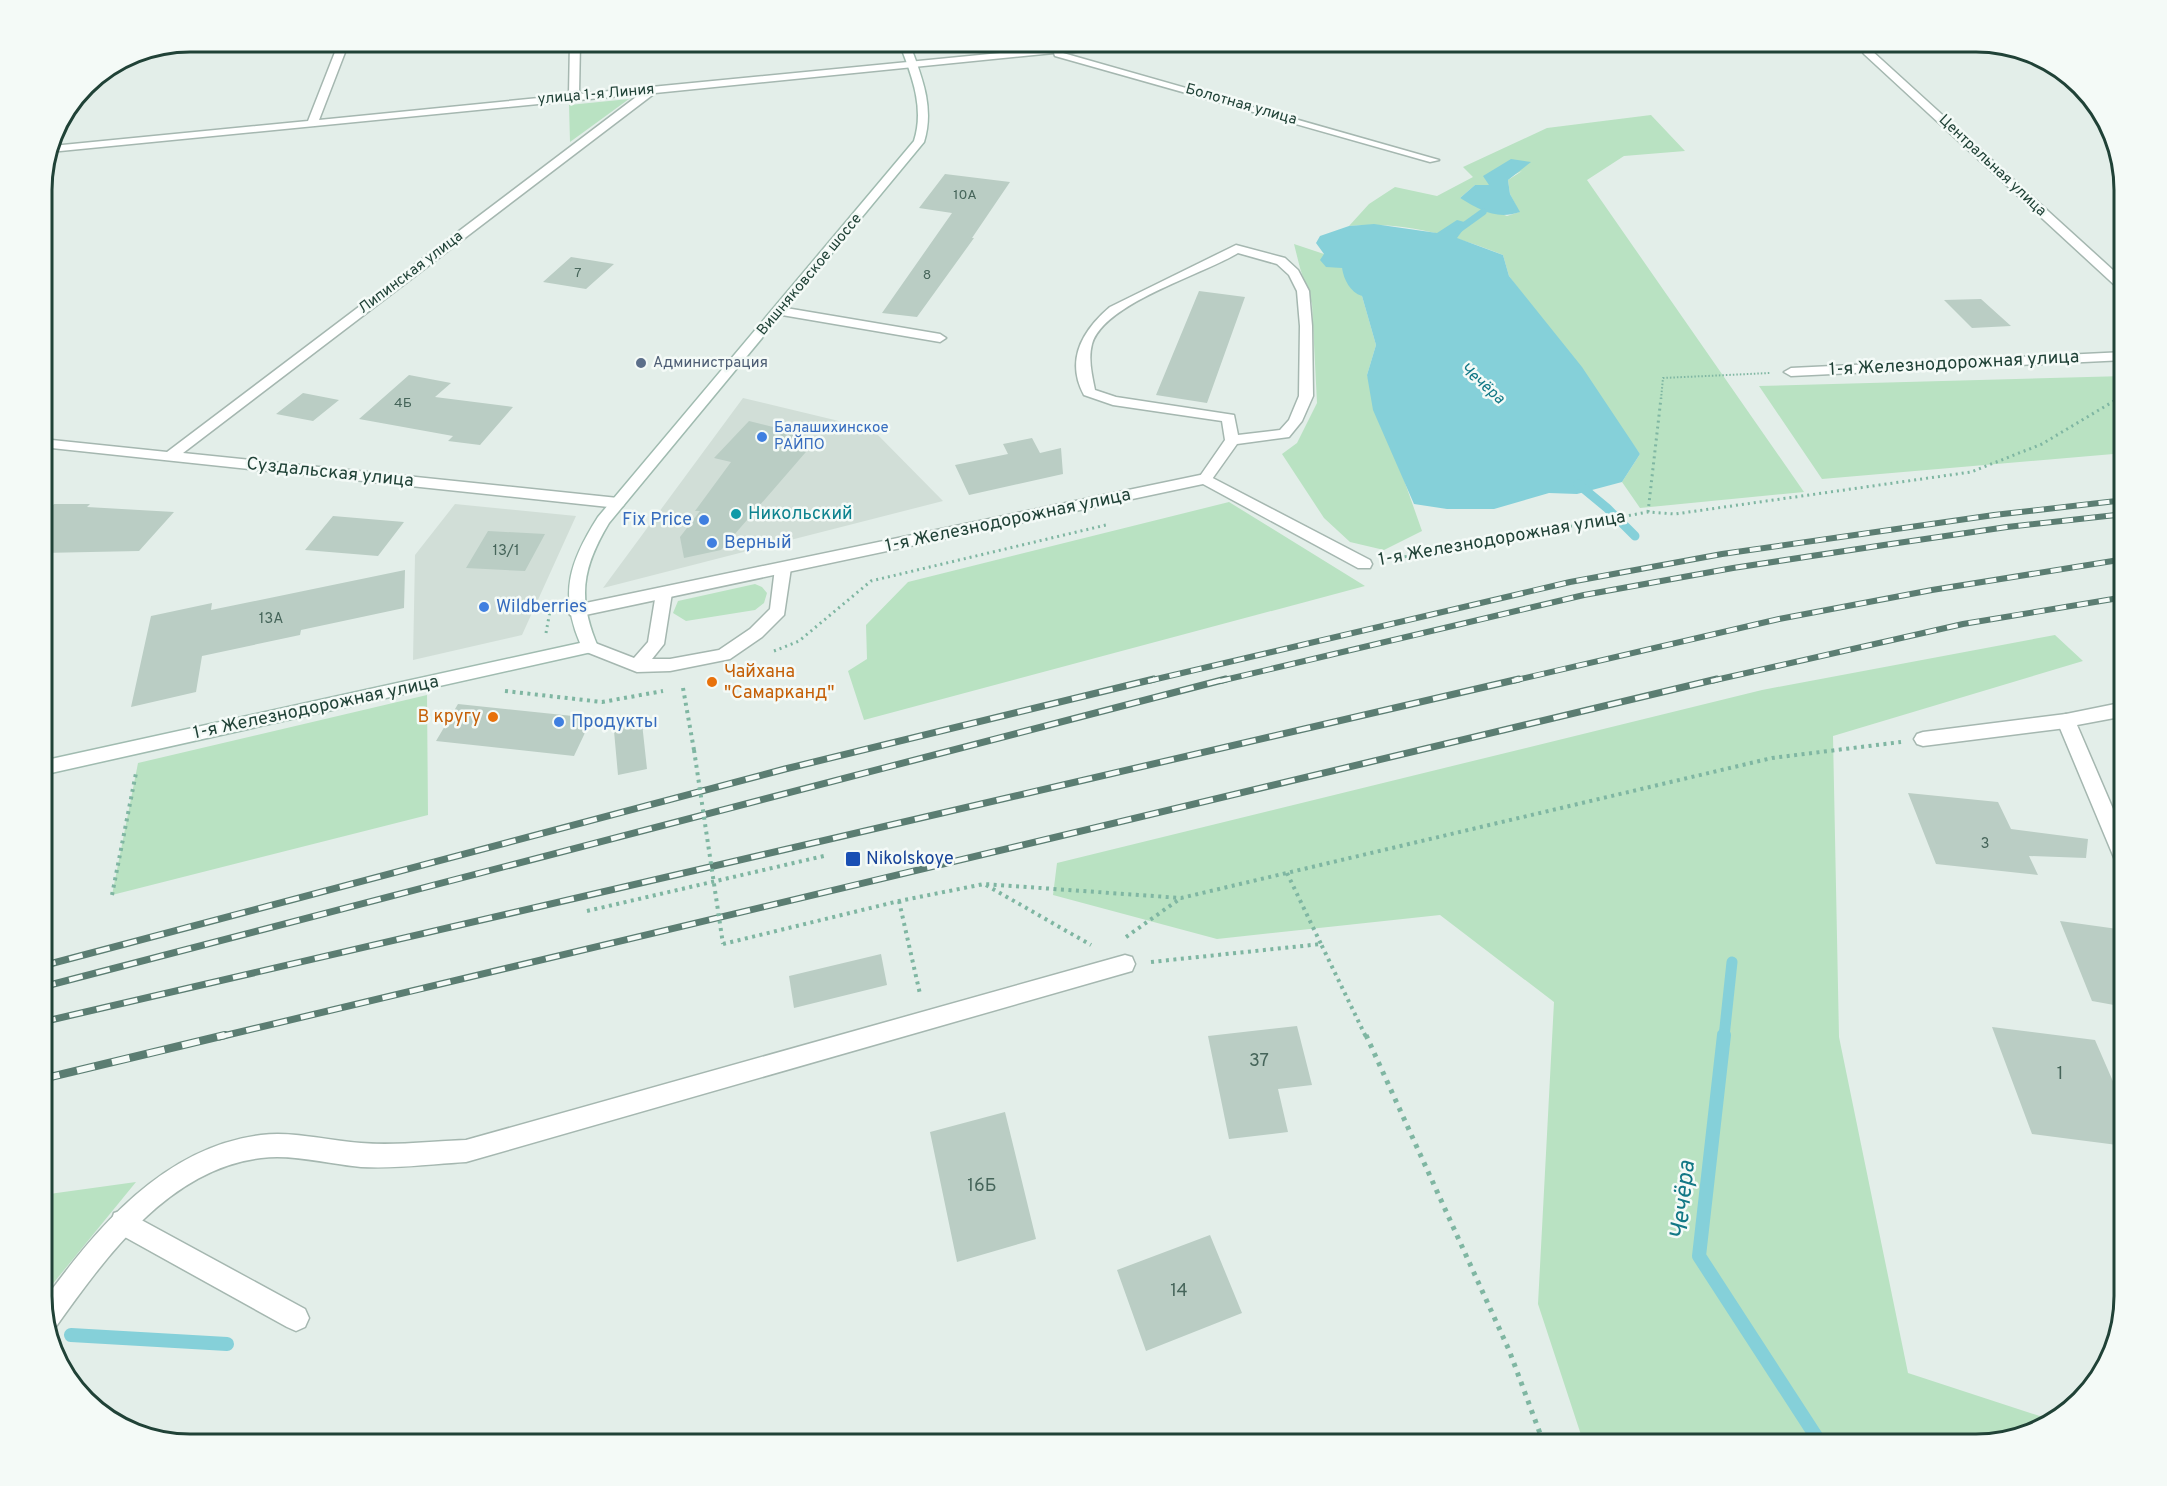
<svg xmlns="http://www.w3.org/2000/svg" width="2167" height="1486" font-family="Overpass,sans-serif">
	<rect width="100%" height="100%" fill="#e3eee9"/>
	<path fill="#d1ded7" d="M 743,398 L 872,429 L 943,501 L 603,588 Z
		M 455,504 L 576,516 L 522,635 L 413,660 L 415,555 Z"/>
	<path fill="#b9e2c2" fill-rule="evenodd" d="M 629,99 L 570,142 L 569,105 Z
		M 1651,115 L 1685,151 L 1624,156 L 1587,180 L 1804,492 L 1640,508 L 1622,482 L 1640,454 L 1509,276 L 1503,255 C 1453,235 1402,221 1349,226 L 1369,204 L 1395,187 L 1437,196 L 1473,177 L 1463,167 L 1547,128 ZM 1522,171 L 1508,180 L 1510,194 L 1519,212 L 1507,216 L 1460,198 L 1475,185 L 1489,186 Z
		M 1294,244 L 1324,254 L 1342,268 L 1362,296 L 1376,345 L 1367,375 L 1422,531 L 1384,550 L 1350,542 L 1324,518 L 1282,454 L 1297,443 L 1317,403 L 1312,304 L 1300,268 Z
		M 2125,376 L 2125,453 L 1822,479 L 1759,386 Z
		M 1229,502 L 1365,586 L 864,720 L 848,671 L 867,659 L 866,625 L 908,582 Z
		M 755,584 L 762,587 L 767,593 L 764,603 L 755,610 L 686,621 L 673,613 L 678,601 Z
		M 2055,635 L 2083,661 L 1833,736 L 1839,1037 L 1908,1373 L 2052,1420 L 2042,1429 L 1977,1444 L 1584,1444 L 1538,1304 L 1554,1002 L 1440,915 L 1217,939 L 1053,895 L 1057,863 L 1762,690 Z
		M 427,695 L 428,815 L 112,895 L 138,763 Z
		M 136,1182 L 42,1297 L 42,1195 Z"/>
	<path fill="#85d0d9" d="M 1511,159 L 1531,162 L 1508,180 L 1510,194 L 1520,212 C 1496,220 1480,210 1460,198 L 1475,185 L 1489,185 L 1483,176 Z
		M 1457,220 L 1468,223 L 1457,238 L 1503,255 L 1509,276 L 1582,367 L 1640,454 L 1622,482 L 1577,494 L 1549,493 L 1494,509 L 1447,509 L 1414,504 L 1373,410 L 1367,375 L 1376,345 L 1362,296 C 1350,292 1344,280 1342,268 L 1326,267 L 1320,260 L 1324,254 L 1316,243 L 1320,236 L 1349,226 L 1374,224 L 1437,233 Z"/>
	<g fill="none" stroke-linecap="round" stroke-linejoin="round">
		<path stroke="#85d0d9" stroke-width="7" d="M 1458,230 L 1483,212"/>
		<path stroke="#85d0d9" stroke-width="9" d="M 1578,484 L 1607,508 L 1635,536"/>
		<path stroke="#85d0d9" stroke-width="11" d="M 1724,1037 L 1732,962"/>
		<path stroke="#85d0d9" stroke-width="14" d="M 1724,1035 L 1699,1256 L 1821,1444
			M 71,1335 L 227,1344"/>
	</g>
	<path fill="#bacdc4" d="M 945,174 L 1010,182 L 972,238 L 974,238 L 917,317 L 882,313 L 952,213 L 919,208 Z
		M 571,257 L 614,264 L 586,289 L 543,282 Z
		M 1199,291 L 1245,297 L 1207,403 L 1156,395 Z
		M 1981,299 L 2011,326 L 1972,328 L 1944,300 Z
		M 409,375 L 451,383 L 435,397 L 513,407 L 480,445 L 448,441 L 453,436 L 359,419 Z
		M 303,393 L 339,400 L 313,421 L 276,414 Z
		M 749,421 L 818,438 L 721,550 L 684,558 L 680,537 L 700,511 L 695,511 L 731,462 L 714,458 Z
		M 1032,438 L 1040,453 L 1061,448 L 1063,474 L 969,495 L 955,465 L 1008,454 L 1003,444 Z
		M 54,504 L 90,504 L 87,507 L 174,512 L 139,551 L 42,553 L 42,518 Z
		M 333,516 L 404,522 L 378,556 L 305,550 Z
		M 488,531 L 545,534 L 525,571 L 466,568 Z
		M 405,570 L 404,608 L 301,630 L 300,635 L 202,656 L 196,692 L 131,707 L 151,616 L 212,603 L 211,610 Z
		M 458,704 L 592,718 L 574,756 L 436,741 Z
		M 613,720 L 642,723 L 647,769 L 618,775 Z
		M 1908,793 L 1998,802 L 2011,829 L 2088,839 L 2086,858 L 2029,856 L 2038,875 L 1936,864 Z
		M 2060,921 L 2125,930 L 2125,1007 L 2092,1001 Z
		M 881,954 L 887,985 L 794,1008 L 789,976 Z
		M 1297,1026 L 1312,1085 L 1278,1089 L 1288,1132 L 1229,1139 L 1208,1036 Z
		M 1992,1027 L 2095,1040 L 2125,1109 L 2125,1146 L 2032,1134 Z
		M 1005,1112 L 1036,1239 L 957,1262 L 930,1132 Z
		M 1210,1235 L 1242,1313 L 1146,1351 L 1117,1270 Z"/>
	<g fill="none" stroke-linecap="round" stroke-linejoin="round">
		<g stroke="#a5b7b0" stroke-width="3">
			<path id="lane" d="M 1236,245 L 1285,258 L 1298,270 L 1309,291 L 1312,326 L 1313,396 L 1302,421 L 1289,437 L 1237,444 L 1210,482 L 1205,484 L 1198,479 L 1225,440 L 1222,421 L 1113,405 L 1084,395 C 1065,360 1083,330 1110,307 ZM 1238,253 L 1277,264 L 1289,275 L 1297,291 L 1300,326 L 1299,396 L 1289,420 L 1280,430 L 1238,435 L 1234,415 L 1116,397 L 1095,390 C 1092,375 1088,359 1092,344 C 1104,303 1202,275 1238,253 Z
				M 780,307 L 940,334 L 946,338 L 940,342 L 776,314 L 774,311 Z
				M 783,563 L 789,564 L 791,568 L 784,615 L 762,637 L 730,659 L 670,671 L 637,672 L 584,651 L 582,647 L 584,643 L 590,641 L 634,658 L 648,642 L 656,593 L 658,589 L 670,589 L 672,593 L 664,644 L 652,659 L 670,659 L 719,650 L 750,629 L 770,609 L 775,568 L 777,564 Z
				M 2066,714 L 2072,716 L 2075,721 L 2072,726 L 2066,728 L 1923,746 L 1917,744 L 1914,739 L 1917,734 L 1923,732 Z
				M 123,1210 L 305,1309 L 309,1318 L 305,1327 L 296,1331 L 287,1327 L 114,1231 L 111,1222 L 114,1213 Z"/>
		</g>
		<g stroke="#a5b7b0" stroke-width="3">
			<path id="street" d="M 339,42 L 349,42 L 319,120 L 569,95 L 570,42 L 580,42 L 579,94 L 1114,42 L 1147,42 L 1142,45 L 1063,53 L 1439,160 L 1430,162 L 1055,56 L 1054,53 L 655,93 L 183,453 L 618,498 L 623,500 L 625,503 L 623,506 L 618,508 L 42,447 L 42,439 L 167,452 L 640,94 L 50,152 L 52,146 L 308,121 Z
				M 1856,42 L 1866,42 L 1871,50 L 2125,281 L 2125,292 L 2121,291 L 1864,54 Z
				M 2125,352 L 2125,360 L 1791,376 L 1784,372 L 1791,368 Z
				M 1205,474 L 1370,560 L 1372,564 L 1370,568 L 1358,568 L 1203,484 L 576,617 L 570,615 L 568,611 L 570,607 L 576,605 Z
				M 2125,702 L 2125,716 L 2077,725 L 2125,837 L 2125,868 L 2118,866 L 2115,860 L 2057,721 L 2060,716 L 2066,714 Z
				M 1125,955 L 1132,957 L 1135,964 L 1132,971 L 1125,973 L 466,1162 C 431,1164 396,1169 361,1167 C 328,1164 294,1154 261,1158 C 168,1169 105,1258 55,1328 L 50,1330 L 42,1303 C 96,1229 163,1147 261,1135 C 295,1131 328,1141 361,1143 C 396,1146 431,1141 466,1140 Z"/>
		</g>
		<g stroke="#a0bbb0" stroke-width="3">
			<path id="secondary" d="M 899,42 L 909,42 C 921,75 935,107 924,142 L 609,523 C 582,568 577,598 598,647 L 596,651 L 42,775 L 42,761 L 580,643 C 559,593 570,561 598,517 L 914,141 C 925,107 911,74 899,42 Z"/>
		</g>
		<path stroke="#7fb6a2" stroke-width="2" stroke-dasharray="1.5 2" stroke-linecap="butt" d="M 1661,399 L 1663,378 L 1770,373
			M 2116,399 L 2125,394"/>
		<path stroke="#7fb6a2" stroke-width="3" stroke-dasharray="2 4" stroke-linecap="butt" d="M 1648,512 L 1661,398
			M 1387,560 L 1648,512 L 1675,514 L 1971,472 L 2042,444 L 2119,398
			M 546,633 L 550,611
			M 774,651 L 799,641 L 871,581 L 1106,525"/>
		<path stroke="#7fb6a2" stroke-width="4" stroke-dasharray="3 4.5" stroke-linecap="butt" d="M 683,688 L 694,750
			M 505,691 L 602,702 L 663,691
			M 1287,873 L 1321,944
			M 986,885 L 1091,945
			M 112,895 L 136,773
			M 899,901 L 920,994
			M 587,911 L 828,855
			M 1126,937 L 1181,898
			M 723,944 L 899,901 L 984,884 L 1181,898 L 1772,758 L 1901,742
			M 1151,962 L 1321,944 L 1366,1037"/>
		<path stroke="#7fb6a2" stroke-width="5" stroke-dasharray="4 6" stroke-linecap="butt" d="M 1366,1035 L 1509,1350 L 1544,1444"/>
		<use href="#lane" fill="#fff" fill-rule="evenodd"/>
		<use href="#street" fill="#fff" fill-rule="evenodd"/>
		<use href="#secondary" fill="#fff" fill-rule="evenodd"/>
		<g stroke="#5b7d72" stroke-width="6">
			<path id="rail-far2" d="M 1148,681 L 1570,582 L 1722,554 L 1994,515 L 2125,500
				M 1220,681 L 1584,595 L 1733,568 L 1884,545 L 2007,527 L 2125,514
				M 1512,681 L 1779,619 L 1932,590 L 2125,559
				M 1711,681 L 1963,624 L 2125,597"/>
		</g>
		<g stroke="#5b7d72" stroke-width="7">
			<path id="rail-far1" d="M 42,966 L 785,769 L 1154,679
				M 42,987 L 1226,679
				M 42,1022 L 1519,679
				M 219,1037 L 1717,679"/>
		</g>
		<g stroke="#5b7d72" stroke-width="8">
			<path id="rail" d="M 42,1079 L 225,1035"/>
		</g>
		<use href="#rail-far2" stroke="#f4faf7" stroke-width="4" stroke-dasharray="11" stroke-linecap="butt"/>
		<use href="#rail-far1" stroke="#f4faf7" stroke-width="4.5" stroke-dasharray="14" stroke-linecap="butt"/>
		<use href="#rail" stroke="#f4faf7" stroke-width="6" stroke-dasharray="18" stroke-linecap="butt"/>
		<path stroke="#7fb6a2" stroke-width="4" stroke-dasharray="3 4.5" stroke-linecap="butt" d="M 694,750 L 723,944"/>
	</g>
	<circle fill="#5c6f8a" stroke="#f4faf7" stroke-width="2" cx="641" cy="363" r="6"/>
	<g fill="#3f7fe0" stroke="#f4faf7" stroke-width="2">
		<circle cx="762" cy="437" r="6"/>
		<circle cx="704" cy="520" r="6"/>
		<circle cx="712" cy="543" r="6"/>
		<circle cx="484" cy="607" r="6"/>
		<circle cx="559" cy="722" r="6"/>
	</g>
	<circle fill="#0f9aa8" stroke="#f4faf7" stroke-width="2" cx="736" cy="514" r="6"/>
	<g fill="#e8710a" stroke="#f4faf7" stroke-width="2">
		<circle cx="712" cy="682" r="6"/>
		<circle cx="493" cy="717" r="6"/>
	</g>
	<rect fill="#1a4fb4" stroke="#f4faf7" stroke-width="2" x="845" y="851" width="16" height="16" rx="3"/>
	<g text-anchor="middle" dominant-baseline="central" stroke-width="5" stroke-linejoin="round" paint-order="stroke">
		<g font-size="14" fill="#46655a">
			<text x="965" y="195">10А</text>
			<text x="578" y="273">7</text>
			<text x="927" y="275">8</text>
			<text x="403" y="403">4Б</text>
		</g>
		<g font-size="15" fill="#204237" stroke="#f4faf7">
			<text transform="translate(596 95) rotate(-5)">улица 1-я Линия</text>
			<text transform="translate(1241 105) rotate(16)">Болотная улица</text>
			<text transform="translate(1992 166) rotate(43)">Центральная улица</text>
			<text transform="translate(411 273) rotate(-37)">Липинская улица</text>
			<text transform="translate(810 275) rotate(-50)">Вишняковское шоссе</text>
		</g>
		<g font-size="15" fill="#4e5e75" stroke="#f4faf7" text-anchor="start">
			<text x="653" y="363">Администрация</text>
		</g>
		<g font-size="15" fill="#366cbe" stroke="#f4faf7" text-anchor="start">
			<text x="774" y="428">Балашихинское<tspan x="774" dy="17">РАЙПО</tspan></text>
		</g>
		<g font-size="15" fill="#46655a">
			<text x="506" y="551">13/1</text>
			<text x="271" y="619">13А</text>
			<text x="1985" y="844">3</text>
		</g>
		<g font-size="16" font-style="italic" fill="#127886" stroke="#f4faf7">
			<text transform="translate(1482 384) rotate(41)">Чечёра</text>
		</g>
		<g font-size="18" fill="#204237" stroke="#f4faf7">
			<text transform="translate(1954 364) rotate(-3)">1-я Железнодорожная улица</text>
			<text transform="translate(330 473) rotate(6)">Суздальская улица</text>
			<text transform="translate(1008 521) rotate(-12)">1-я Железнодорожная улица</text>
			<text transform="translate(1502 539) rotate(-10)">1-я Железнодорожная улица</text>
			<text transform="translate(316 708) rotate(-12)">1-я Железнодорожная улица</text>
		</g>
		<g font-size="18" fill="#0d838f" stroke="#f4faf7" text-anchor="start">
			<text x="748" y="514">Никольский</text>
		</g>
		<g font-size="18" fill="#366cbe" stroke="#f4faf7" text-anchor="start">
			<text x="692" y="520" text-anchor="end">Fix Price</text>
			<text x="724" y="543">Верный</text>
			<text x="496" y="607">Wildberries</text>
			<text x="571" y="722">Продукты</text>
		</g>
		<g font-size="18" fill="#c56008" stroke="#f4faf7" text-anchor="start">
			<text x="724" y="672">Чайхана<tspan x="724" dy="21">"Самарканд"</tspan></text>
			<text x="481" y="717" text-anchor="end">В кругу</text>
		</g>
		<g font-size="18" fill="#164399" stroke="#f4faf7" text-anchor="start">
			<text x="866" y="859">Nikolskoye</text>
		</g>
		<g font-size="18" fill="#46655a">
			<text x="1259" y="1061">37</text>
			<text x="2060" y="1074">1</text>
			<text x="982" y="1186">16Б</text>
			<text x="1179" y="1291">14</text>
		</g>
		<g font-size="24" font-style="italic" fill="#127886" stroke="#f4faf7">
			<text transform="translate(1684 1200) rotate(-84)">Чечёра</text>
		</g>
	</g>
	<path d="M0 0H2167V1486H0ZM190 52H1976A138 138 0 0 1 2114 190V1296A138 138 0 0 1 1976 1434H190A138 138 0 0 1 52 1296V190A138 138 0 0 1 190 52Z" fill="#f4faf7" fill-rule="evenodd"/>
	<path fill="none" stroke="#204237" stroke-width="3" d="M190 52H1976A138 138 0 0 1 2114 190V1296A138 138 0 0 1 1976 1434H190A138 138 0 0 1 52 1296V190A138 138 0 0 1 190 52Z"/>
</svg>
